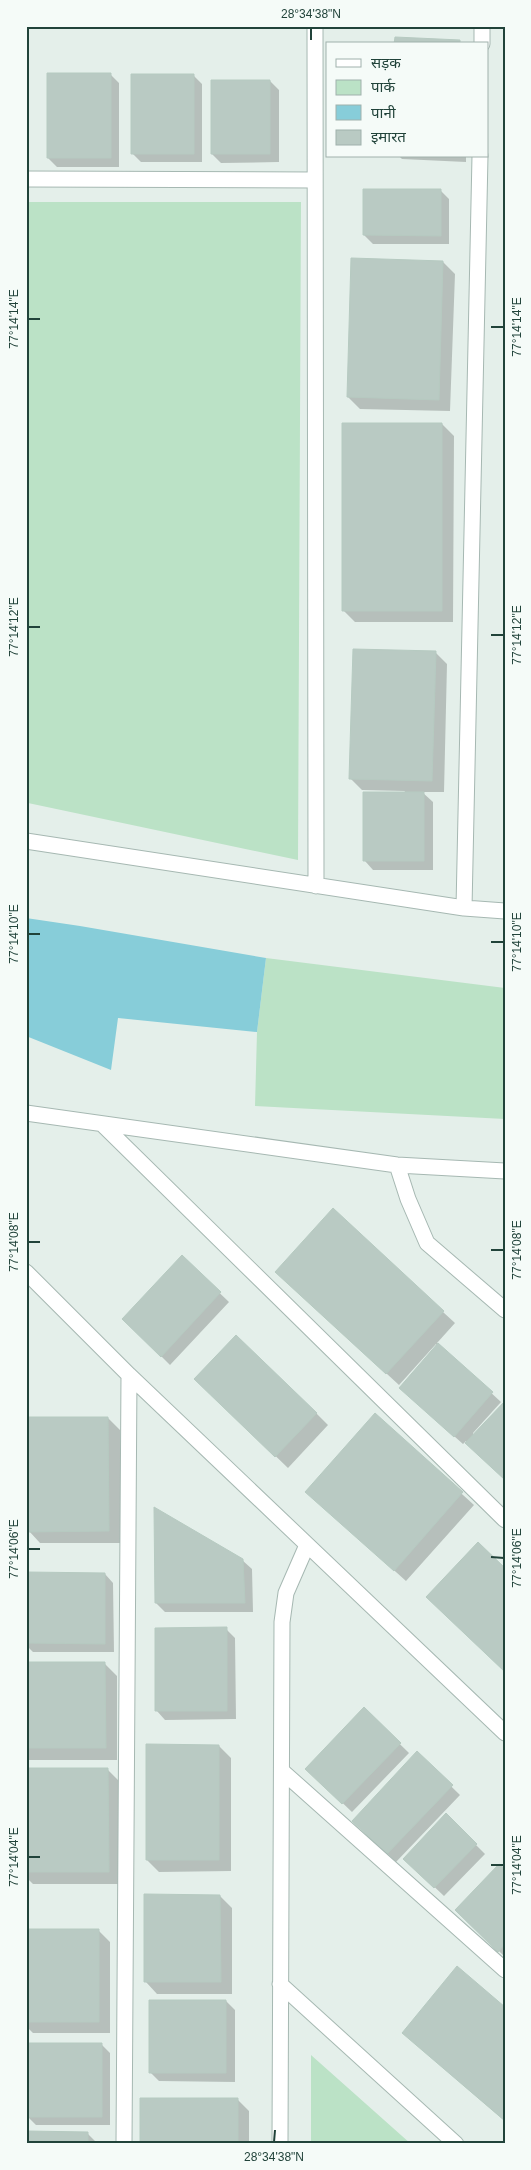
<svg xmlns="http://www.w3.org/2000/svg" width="531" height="2170" font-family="Arial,'Noto Sans Devanagari',sans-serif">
	<rect width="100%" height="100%" fill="#e4efea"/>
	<path fill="#bbe2c6" d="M 26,202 L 301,202 L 298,860 L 28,803 Z
		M 266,958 L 505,988 L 505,1119 L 255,1106 L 257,1032 Z
		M 311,2055 L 411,2144 L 311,2144 Z"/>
	<path fill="#87cdd9" d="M 26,918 L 80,926 L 266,958 L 257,1032 L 118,1018 L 111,1070 L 26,1036 Z"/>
	<path fill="#0003" d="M 110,74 L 119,83 L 119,167 L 57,167 L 48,158 Z
		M 193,75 L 202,84 L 202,162 L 141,162 L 132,153 Z
		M 270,81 L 279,90 L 279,162 L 221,163 L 212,154 Z
		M 399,156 L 466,156 L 466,162 L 402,159 Z
		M 440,190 L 449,199 L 449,244 L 373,244 L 364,235 Z
		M 443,262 L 455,274 L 450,411 L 360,409 L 348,397 Z
		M 442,424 L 454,436 L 453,622 L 355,622 L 343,610 Z
		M 435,652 L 447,664 L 444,792 L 422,792 L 433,802 L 433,870 L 373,870 L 365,861 L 405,791 L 362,790 L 350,778 Z
		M 182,1257 L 229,1302 L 170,1365 L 124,1319 Z
		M 288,1283 L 443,1312 L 455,1323 L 437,1343 L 501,1402 L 473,1433 L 476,1452 L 466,1441 L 463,1444 L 410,1397 L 438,1346 L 436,1344 L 399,1385 Z
		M 208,1391 L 316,1413 L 328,1425 L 288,1468 Z
		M 375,1415 L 474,1505 L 406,1581 L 319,1503 Z
		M 108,1418 L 120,1430 L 120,1543 L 40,1543 L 29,1531 Z
		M 242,1560 L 252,1569 L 253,1612 L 165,1612 L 156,1603 Z
		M 26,1574 L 105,1574 L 113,1583 L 114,1652 L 33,1652 L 26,1645 Z
		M 226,1629 L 235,1638 L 236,1719 L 165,1720 L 157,1711 Z
		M 26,1664 L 105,1664 L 117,1676 L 117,1760 L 29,1760 L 26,1757 Z
		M 364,1709 L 409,1753 L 352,1812 L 307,1769 Z
		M 219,1746 L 231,1758 L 231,1871 L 159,1872 L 147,1860 Z
		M 417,1753 L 460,1795 L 396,1862 L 353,1821 Z
		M 26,1769 L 107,1769 L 119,1781 L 120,1884 L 33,1884 L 26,1877 Z
		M 446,1815 L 485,1854 L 444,1896 L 405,1859 Z
		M 505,1871 L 505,1957 L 457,1910 Z
		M 220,1896 L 232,1908 L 232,1994 L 157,1994 L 146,1982 Z
		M 26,1930 L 98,1930 L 110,1942 L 110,2033 L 33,2033 L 26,2026 Z
		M 226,2001 L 235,2010 L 235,2082 L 159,2081 L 150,2072 Z
		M 505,2008 L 505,2121 L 403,2033 Z
		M 101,2044 L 110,2053 L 110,2125 L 36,2125 L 27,2116 Z
		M 237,2099 L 249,2111 L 249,2144 L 141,2144 Z
		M 87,2133 L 98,2144 L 26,2144 Z"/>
	<path fill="#b9cac3" stroke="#b6cac1" d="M 395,37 L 460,40 L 460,44 L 394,44 Z
		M 47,73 L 111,73 L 111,158 L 47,158 Z
		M 131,74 L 194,74 L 194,154 L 131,154 Z
		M 211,80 L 270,80 L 270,154 L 211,154 Z
		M 363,189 L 441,189 L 441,236 L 363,235 Z
		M 351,258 L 443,261 L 439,400 L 347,397 Z
		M 342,423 L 442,423 L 442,611 L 342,611 Z
		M 353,649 L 436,651 L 432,781 L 349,779 Z
		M 363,792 L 424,792 L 424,861 L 363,861 Z
		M 333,1208 L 444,1311 L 386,1374 L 275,1272 Z
		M 182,1255 L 221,1292 L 161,1357 L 122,1319 Z
		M 236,1335 L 317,1413 L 275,1457 L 194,1379 Z
		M 438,1343 L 493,1392 L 454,1437 L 399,1388 Z
		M 505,1401 L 505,1480 L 465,1443 Z
		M 375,1413 L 463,1492 L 394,1571 L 305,1492 Z
		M 27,1417 L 108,1417 L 109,1531 L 27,1532 Z
		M 154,1507 L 243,1559 L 245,1603 L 155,1603 Z
		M 478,1542 L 505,1568 L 505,1672 L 426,1597 Z
		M 26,1572 L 105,1573 L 105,1644 L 26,1643 Z
		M 227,1627 L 227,1711 L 155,1711 L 155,1628 Z
		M 26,1662 L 105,1662 L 106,1748 L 26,1748 Z
		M 364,1707 L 401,1743 L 342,1804 L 305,1769 Z
		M 146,1744 L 219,1745 L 219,1860 L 146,1860 Z
		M 417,1751 L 453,1785 L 387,1854 L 352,1821 Z
		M 26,1768 L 108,1768 L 109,1872 L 26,1872 Z
		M 446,1813 L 477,1844 L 434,1888 L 403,1859 Z
		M 499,1864 L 505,1869 L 505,1944 L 498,1952 L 455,1910 Z
		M 144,1894 L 220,1895 L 221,1982 L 144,1982 Z
		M 26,1929 L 99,1929 L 99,2022 L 26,2022 Z
		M 457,1966 L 505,2007 L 505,2121 L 402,2033 Z
		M 149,2000 L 226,2000 L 226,2073 L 149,2073 Z
		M 26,2043 L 102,2043 L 102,2117 L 26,2117 Z
		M 140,2098 L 238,2098 L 238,2144 L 140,2144 Z
		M 26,2131 L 88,2132 L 88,2144 L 26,2144 Z"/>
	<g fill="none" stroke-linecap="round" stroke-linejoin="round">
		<g stroke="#a6b8b2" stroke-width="17">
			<path id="minor" d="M 315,26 L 316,886
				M 482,44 L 482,26
				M 26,179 L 315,180
				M 26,841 L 464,908 L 505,911
				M 464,908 L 480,156
				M 26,1113 L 397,1165 L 505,1171
				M 102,1124 L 505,1520
				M 397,1165 L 408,1199 L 427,1243 L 505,1310
				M 26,1272 L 129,1375 L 505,1733
				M 282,1771 L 505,1970
				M 280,1984 L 456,2144
				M 124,2144 L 129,1375
				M 280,2144 L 282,1622 L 286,1593 L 307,1545"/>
		</g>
		<use href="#minor" stroke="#fff" stroke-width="15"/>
	</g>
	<path fill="none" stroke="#21433a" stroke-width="2" d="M 311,40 L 311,28M 28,319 L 40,319M 491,327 L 504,327M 28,627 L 40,627M 491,635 L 504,635M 28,934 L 40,934M 491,942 L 504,942M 28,1242 L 40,1242M 491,1250 L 504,1250M 28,1549 L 40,1549M 491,1557 L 504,1558M 28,1857 L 40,1857M 491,1865 L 504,1865M 274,2142 L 275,2130"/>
	<rect width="531" height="2170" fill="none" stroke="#f5fbf8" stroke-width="55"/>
	<rect x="326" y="42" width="162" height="115" fill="#f5fbf8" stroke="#a0b1ac"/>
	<rect x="336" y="59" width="25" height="8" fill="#ffffff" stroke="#a0b1ac"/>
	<text x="371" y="68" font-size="15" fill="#21433a">सड़क</text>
	<rect x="336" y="80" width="25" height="15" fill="#bbe2c6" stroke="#a0b1ac"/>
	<text x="371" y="92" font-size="15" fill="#21433a">पार्क</text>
	<rect x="336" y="105" width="25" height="15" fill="#87cdd9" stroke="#a0b1ac"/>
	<text x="371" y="118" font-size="15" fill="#21433a">पानी</text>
	<rect x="336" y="130" width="25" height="15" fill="#b9cac3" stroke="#a0b1ac"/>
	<text x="371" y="142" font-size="15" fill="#21433a">इमारत</text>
	<rect x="28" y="28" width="476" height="2114" fill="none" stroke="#21433a" stroke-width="2"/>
	<g font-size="12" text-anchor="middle" fill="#21433a">
		<text x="311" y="18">28°34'38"N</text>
		<text transform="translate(14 319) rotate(-90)" y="4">77°14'14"E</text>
		<text transform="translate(517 327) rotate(-90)" y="4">77°14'14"E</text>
		<text transform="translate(14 627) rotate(-90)" y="4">77°14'12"E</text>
		<text transform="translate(517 635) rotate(-90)" y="4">77°14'12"E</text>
		<text transform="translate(14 934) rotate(-90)" y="4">77°14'10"E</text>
		<text transform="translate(517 942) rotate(-90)" y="4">77°14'10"E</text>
		<text transform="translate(14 1242) rotate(-90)" y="4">77°14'08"E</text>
		<text transform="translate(517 1250) rotate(-90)" y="4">77°14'08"E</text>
		<text transform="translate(14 1549) rotate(-90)" y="4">77°14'06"E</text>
		<text transform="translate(517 1558) rotate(-90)" y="4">77°14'06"E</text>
		<text transform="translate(14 1857) rotate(-90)" y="4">77°14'04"E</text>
		<text transform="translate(517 1865) rotate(-90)" y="4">77°14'04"E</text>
		<text x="274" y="2161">28°34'38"N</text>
	</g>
</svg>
